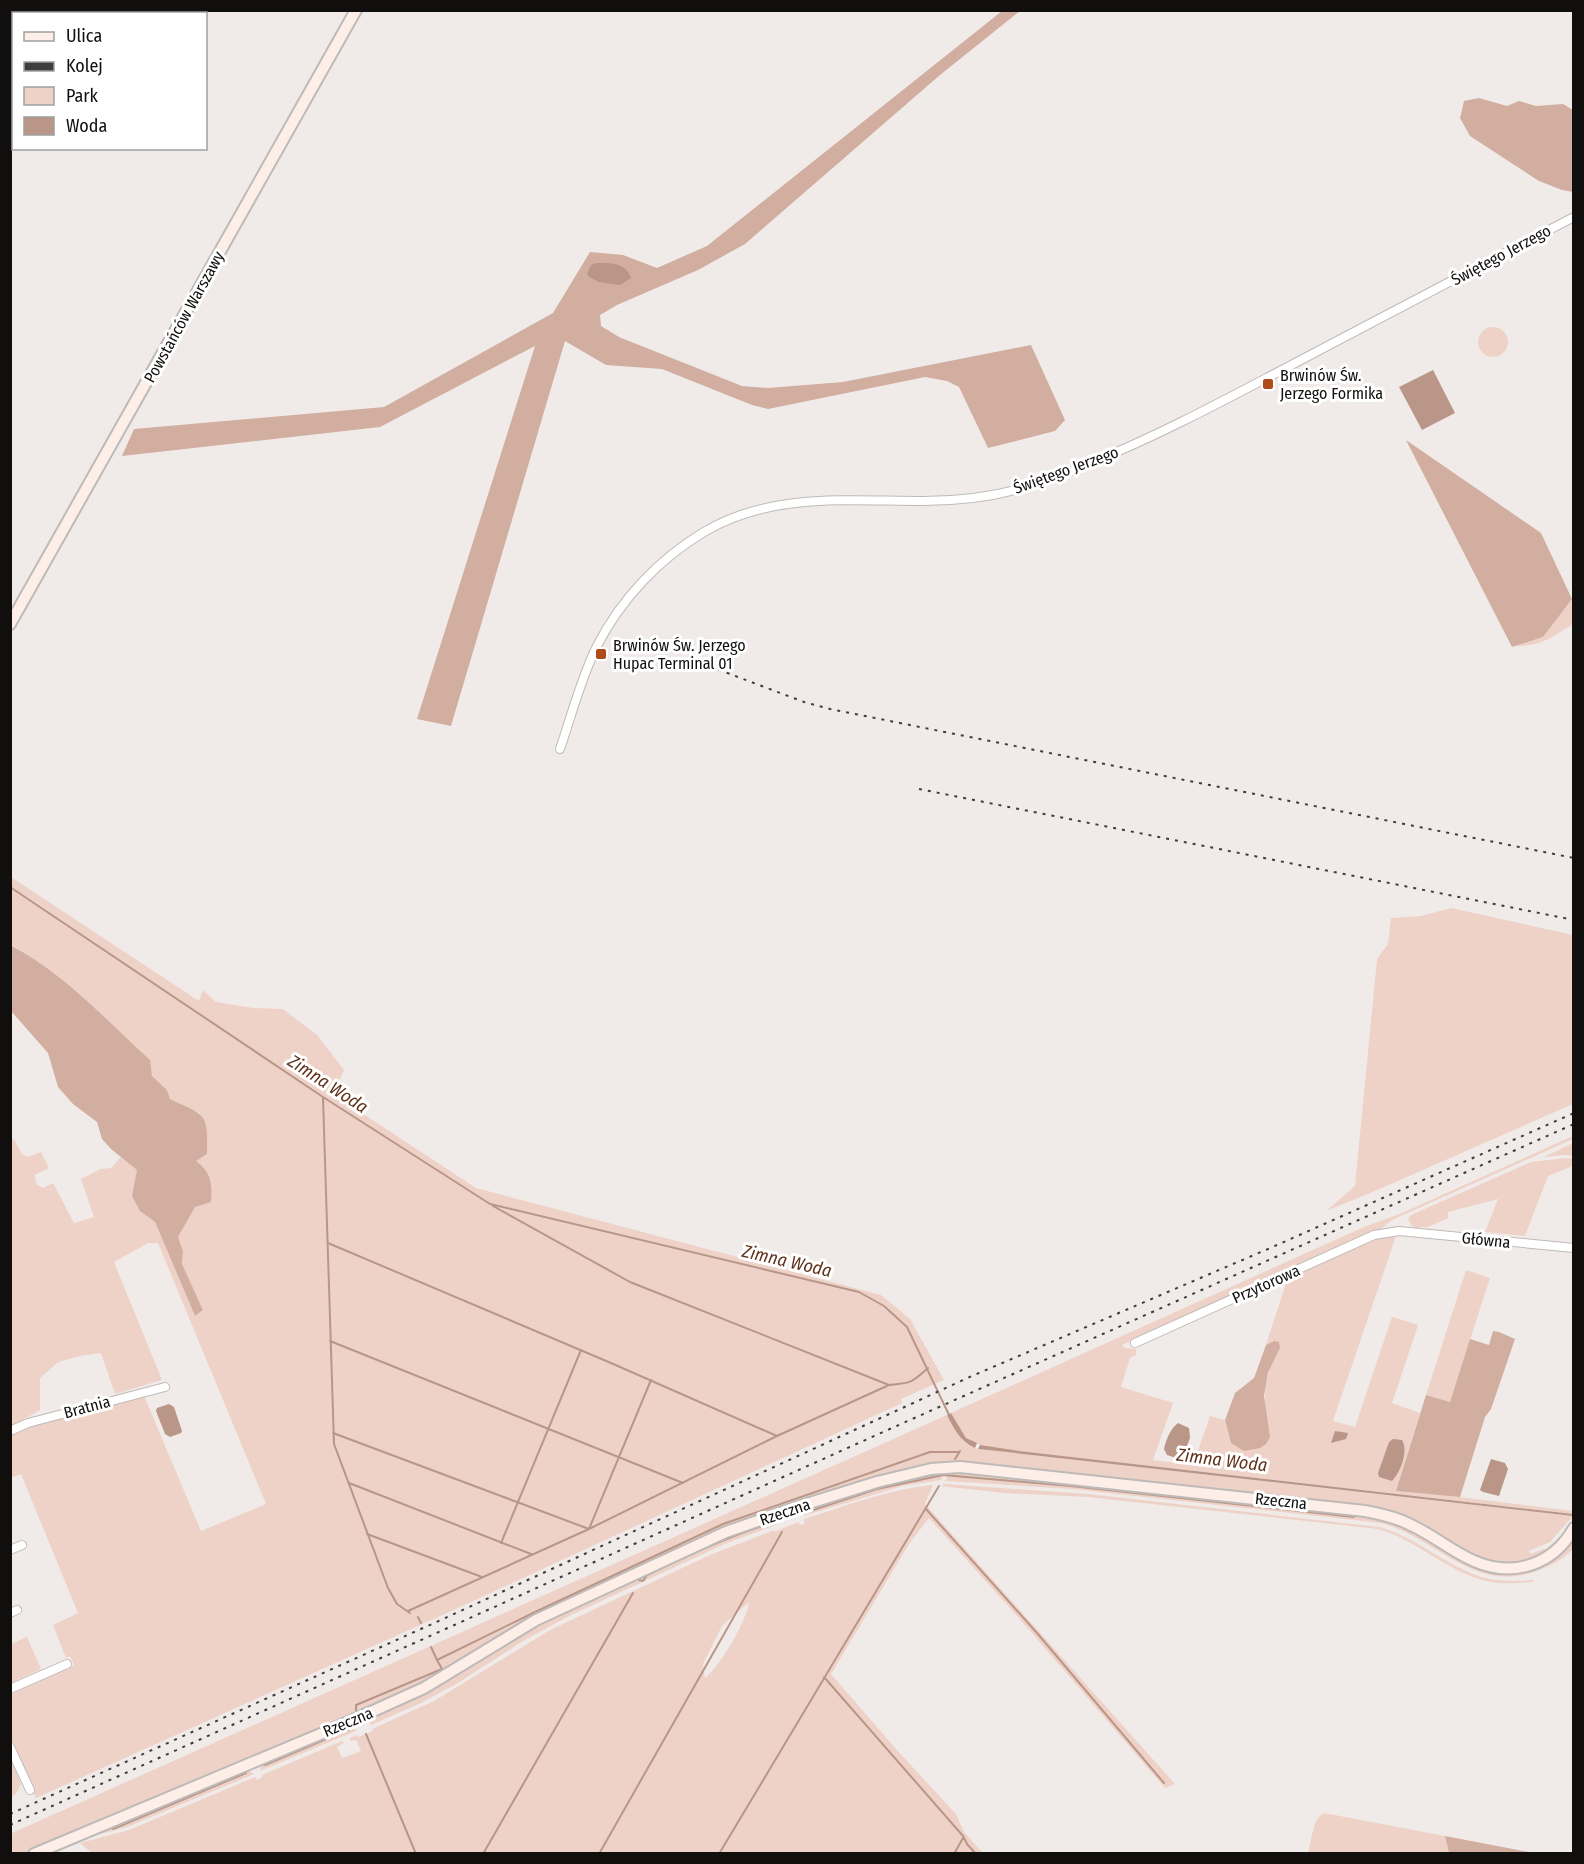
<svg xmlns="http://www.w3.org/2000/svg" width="1584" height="1864" font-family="'Fira Sans Condensed',sans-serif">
	<rect width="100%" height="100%" fill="#f0ebe9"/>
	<path fill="#eed2c7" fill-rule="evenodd" d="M1478 342a15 15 0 1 1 30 0a15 15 0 1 1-30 0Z
		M 1572,599 L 1573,602 L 1573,624 C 1551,638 1542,646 1515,646 L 1543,637 Z
		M 11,877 L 199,1001 L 203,990 L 216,1002 L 253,1008 L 283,1009 L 317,1035 L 344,1070 L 333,1094 L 476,1188 L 881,1295 L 910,1319 L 944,1380 L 901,1399 L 902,1403 L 458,1608 L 36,1798 L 11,1740 L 10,1695 L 74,1665 L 70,1656 L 66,1658 L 53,1625 L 78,1613 L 21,1474 L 11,1478 L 11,1435 L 32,1426 L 144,1396 L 201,1531 L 266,1504 L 158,1243 L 148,1243 L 114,1262 L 162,1380 L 115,1394 L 101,1353 L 80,1356 L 58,1362 L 40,1378 L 40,1410 L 11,1427 L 11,1140 L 14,1139 L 22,1154 L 27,1157 L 41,1152 L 49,1168 L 35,1175 L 36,1184 L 43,1188 L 53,1183 L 74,1223 L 94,1217 L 81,1179 L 100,1169 L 111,1168 L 121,1157 L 137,1170 L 140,1211 L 155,1222 L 195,1316 L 203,1310 L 182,1264 L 183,1251 L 178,1237 L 195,1206 L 195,1161 L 200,1113 L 170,1099 L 167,1090 L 152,1076 L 149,1060 C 107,1021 62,971 11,945 Z
		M 1451,908 L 1573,935 L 1573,1104 L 1375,1191 L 1326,1211 L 1355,1186 L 1377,959 L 1388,944 L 1391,918 L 1421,916 Z
		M 1573,1136 L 1573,1139 L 1392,1220 L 1377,1232 L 1317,1257 L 1122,1345 L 1125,1348 L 1136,1349 L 1136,1355 L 1130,1358 L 1121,1387 L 1173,1403 L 1153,1460 L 1193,1465 L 1210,1416 L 1225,1420 L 1231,1443 L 1266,1415 C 1263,1387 1267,1373 1280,1348 L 1274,1341 L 1266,1345 L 1287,1280 C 1307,1270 1377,1233 1396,1236 L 1333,1421 L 1355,1427 L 1392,1317 L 1418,1325 L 1392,1403 L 1420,1413 L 1396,1491 L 1460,1497 L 1573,1511 L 1573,1514 L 983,1447 L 966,1438 L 951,1413 L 1364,1227 L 1402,1213 Z
		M 1573,1143 L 1573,1156 L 1564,1155 L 1544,1157 Z
		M 1566,1158 L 1573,1159 L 1573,1166 L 1548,1176 L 1525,1236 L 1485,1232 L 1498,1199 L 1448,1212 L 1448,1218 L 1428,1227 L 1419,1227 L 1419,1230 L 1412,1226 L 1408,1219 L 1411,1215 L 1531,1162 Z
		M 1466,1270 L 1490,1278 L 1450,1402 L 1426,1395 Z
		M 947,1415 C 955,1430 962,1443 978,1449 L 1573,1516 L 1550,1542 L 1529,1551 L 1530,1554 L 1547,1548 L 1561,1536 L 1563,1537 C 1530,1571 1499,1572 1459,1548 C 1445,1540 1434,1529 1420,1522 C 1408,1515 1393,1513 1379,1510 L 1000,1467 L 916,1469 L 629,1572 L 408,1692 L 80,1831 L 25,1853 L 11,1853 L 10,1834 Z
		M 945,1472 L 941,1480 L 902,1486 L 803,1516 L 803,1511 L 877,1487 Z
		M 950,1472 L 965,1472 L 1357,1514 C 1377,1518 1396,1522 1414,1531 C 1436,1542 1462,1562 1483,1569 C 1516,1580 1550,1569 1570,1542 L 1573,1543 L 1573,1549 C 1563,1560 1548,1567 1534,1572 C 1473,1593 1435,1537 1381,1523 L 1072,1489 L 945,1481 Z
		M 944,1484 L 1088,1494 L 1379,1527 C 1416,1537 1445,1565 1481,1577 C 1498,1582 1516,1581 1533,1580 L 1533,1582 C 1519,1583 1505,1584 1491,1582 C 1449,1574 1418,1540 1378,1529 L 1088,1497 L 1004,1493 L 941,1486 Z
		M 933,1485 L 925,1504 L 1175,1784 L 1165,1788 L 1019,1618 L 929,1518 L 909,1544 L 831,1674 L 896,1749 L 956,1814 L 964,1832 L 983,1853 L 950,1853 L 949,1851 L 947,1854 L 93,1854 L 80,1843 L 129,1830 L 255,1777 L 257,1780 L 262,1777 L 262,1775 L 342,1741 L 344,1743 L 337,1747 L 342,1758 L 361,1751 L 356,1740 L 350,1741 L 350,1738 L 357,1735 L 358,1737 L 373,1731 L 372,1729 L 434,1701 L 550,1630 L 710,1555 L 774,1530 L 774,1532 L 798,1522 L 800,1525 L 804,1524 L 804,1519 C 846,1506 889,1489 933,1485 ZM 749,1602 C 747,1620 721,1665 705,1678 L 703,1664 L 722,1626 Z
		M 776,1519 L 778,1522 L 776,1525 L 727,1543 L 571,1615 L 523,1641 L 458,1683 L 421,1703 L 371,1725 L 368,1718 L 425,1692 L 453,1677 L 516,1637 L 556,1615 L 704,1545 Z
		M 27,1637 L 41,1669 L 11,1683 L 11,1644 Z
		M 352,1725 L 356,1731 L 260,1771 L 262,1763 Z
		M 10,1756 L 21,1784 L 16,1794 L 11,1797 Z
		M 248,1770 L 254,1774 L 127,1827 L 81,1839 Z
		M 1324,1813 L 1445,1836 L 1449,1853 L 1307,1854 C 1313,1841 1311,1820 1324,1813 Z"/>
	<path fill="#d1ae9f" d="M 1002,11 L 1020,11 L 940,75 L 745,244 L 698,270 L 617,305 L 600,315 L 601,326 L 619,337 L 742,386 L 768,388 L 843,382 L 1031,345 L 1065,420 L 1055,431 L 988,448 L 959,387 L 947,381 L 925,377 L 768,409 L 752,405 L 662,369 L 606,365 L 565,341 L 451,726 L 417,719 L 535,346 L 380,427 L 122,456 L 134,429 L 384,407 L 553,313 L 590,252 L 623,255 L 657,268 L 707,246 Z
		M 1479,98 L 1507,106 L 1519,101 L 1536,106 L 1563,104 L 1573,110 L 1573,192 L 1562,190 L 1539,181 L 1470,136 L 1460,118 L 1464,101 Z
		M 1406,440 L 1541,533 L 1572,599 L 1543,637 L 1512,647 Z
		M 10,945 C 62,971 107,1021 150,1060 L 152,1076 L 167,1090 L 170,1099 C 206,1116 208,1112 207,1154 L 196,1161 C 212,1173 212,1184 211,1202 L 195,1207 L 178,1237 L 183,1251 L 182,1264 L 203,1310 L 195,1316 L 155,1222 L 140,1211 L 132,1196 L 137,1170 L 111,1149 L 102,1139 L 97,1122 L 73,1104 L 58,1087 L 48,1053 L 11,1011 Z
		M 1493,1331 L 1499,1332 L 1515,1339 L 1491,1409 L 1485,1417 L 1460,1497 L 1396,1491 L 1426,1395 L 1450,1402 L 1470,1339 L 1489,1345 Z
		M 1274,1341 L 1279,1342 L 1280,1348 L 1268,1373 L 1264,1396 L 1270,1437 L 1266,1444 L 1260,1448 L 1244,1451 L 1231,1443 L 1225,1420 L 1235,1393 L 1254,1378 L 1266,1345 Z
		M 1445,1836 L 1534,1853 L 1449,1853 Z"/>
	<path fill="#b99688" d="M 596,263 C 609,263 626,262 631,278 L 620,285 L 599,282 L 589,277 L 587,274 L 591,265 Z
		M 1433,370 L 1455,413 L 1422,430 L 1399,387 Z
		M 169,1404 L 174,1407 L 182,1431 L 181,1433 L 170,1437 L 165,1434 L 156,1411 L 157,1408 Z
		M 951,1413 L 966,1438 L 977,1443 L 975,1448 C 960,1441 954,1429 947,1415 Z
		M 1178,1423 L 1189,1428 L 1190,1438 L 1184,1454 L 1176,1458 L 1167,1455 L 1164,1449 C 1166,1440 1170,1429 1178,1423 Z
		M 1335,1431 L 1348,1433 L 1346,1439 L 1331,1443 Z
		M 1393,1439 L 1402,1440 C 1409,1451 1400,1473 1392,1481 L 1379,1477 L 1378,1473 L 1389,1442 Z
		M 980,1445 L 1019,1451 L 1573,1514 L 1573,1516 L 997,1451 L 978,1449 Z
		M 1491,1459 L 1505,1463 L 1508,1469 L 1499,1496 L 1483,1492 L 1480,1490 Z"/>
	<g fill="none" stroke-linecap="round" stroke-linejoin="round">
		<path stroke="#b99688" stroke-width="2" d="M 10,887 L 323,1097 L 490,1204 L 859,1292 L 884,1306 L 907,1327 L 950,1417
			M 323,1098 L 334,1444 L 388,1588 L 397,1604 L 410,1613
			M 493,1206 L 630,1282 L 889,1385 C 912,1383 911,1383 928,1368
			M 328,1243 L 611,1363 L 777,1436
			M 330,1341 L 683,1483
			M 333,1433 L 589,1529 L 651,1380
			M 955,1459 L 960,1451
			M 349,1483 L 531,1554
			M 926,1509 L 1037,1633 L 1164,1783
			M 804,1513 L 877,1489 L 943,1475 L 1071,1486 L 1354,1517
			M 367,1534 L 482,1577
			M 501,1543 L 581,1350
			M 639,1580 L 643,1581 L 647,1575 C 689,1555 731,1535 775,1522
			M 408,1611 L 589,1529 L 777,1436 L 889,1385
			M 418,1617 L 421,1623
			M 431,1647 L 437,1660
			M 824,1677 L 963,1836 L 967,1844 L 976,1854
			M 356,1711 L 356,1705 L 442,1669 L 437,1660 L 533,1613 L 723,1524 L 930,1452 L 959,1452
			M 366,1734 L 416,1854
			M 265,1765 L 352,1728
			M 113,1829 L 246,1773
			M 483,1854 L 633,1593
			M 599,1854 L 782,1532
			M 719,1854 L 939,1486
			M 954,1854 L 963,1838"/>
		<g stroke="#bebab8" stroke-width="10">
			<path id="street" d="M 560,749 C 572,714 581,678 597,646 C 621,599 659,559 704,532 C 771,492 848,501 923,501 C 961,501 1000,496 1036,484 C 1055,478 1074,470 1093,462 C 1157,436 1217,404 1278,372 C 1377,320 1475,268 1574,217
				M 1135,1343 L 1374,1235 L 1399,1231 L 1574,1248
				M 10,1431 L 28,1423 L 165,1387
				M 10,1550 L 22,1545
				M 10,1613 L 17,1610
				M 10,1689 L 67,1664
				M 10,1747 L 30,1790"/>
		</g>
		<g stroke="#bebab8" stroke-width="14">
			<path id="secondary" d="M 10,624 L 356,10
				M 34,1854 L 342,1725 L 424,1688 L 536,1620 L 726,1532 L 803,1505 L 877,1482 L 931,1469 L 960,1467 L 1365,1511 C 1382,1514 1398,1518 1413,1526 C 1434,1536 1453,1552 1474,1561 C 1513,1578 1553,1565 1574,1528"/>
		</g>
		<use href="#street" stroke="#fff" stroke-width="8"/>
		<use href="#secondary" stroke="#fdeee8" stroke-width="10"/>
		<path stroke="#3f3d3c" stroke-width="2" stroke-dasharray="3 6" stroke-linecap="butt" d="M 693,660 L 804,702 L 830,709 L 1574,858
			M 919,789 L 1574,920
			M 10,1814 L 432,1624 L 972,1376 L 1268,1249 L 1574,1113
			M 10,1825 L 892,1428 L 1574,1124"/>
	</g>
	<g fill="#af4b17" stroke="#fff" stroke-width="2">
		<rect x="1262" y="378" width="12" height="12" rx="3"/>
		<rect x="595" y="648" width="12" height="12" rx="3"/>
	</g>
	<g text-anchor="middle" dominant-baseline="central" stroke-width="6" stroke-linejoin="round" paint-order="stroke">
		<g font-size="16" fill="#100f0e" stroke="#fff">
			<text transform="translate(1501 255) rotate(-28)">Świętego Jerzego</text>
			<text transform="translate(184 317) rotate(-61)">Powstańców Warszawy</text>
			<text transform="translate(1066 470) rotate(-20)">Świętego Jerzego</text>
			<text transform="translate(1486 1240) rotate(6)">Główna</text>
			<text transform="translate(1266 1284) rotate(-24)">Przytorowa</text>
			<text transform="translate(87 1407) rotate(-15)">Bratnia</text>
			<text transform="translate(1281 1501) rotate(6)">Rzeczna</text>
			<text transform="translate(785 1512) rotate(-19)">Rzeczna</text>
			<text transform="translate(348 1722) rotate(-23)">Rzeczna</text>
		</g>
		<g font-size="16" fill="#100f0e" stroke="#fff" text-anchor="start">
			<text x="1280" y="375">Brwinów Św.<tspan x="1280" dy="18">Jerzego Formika</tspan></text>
			<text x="613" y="645">Brwinów Św. Jerzego<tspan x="613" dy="18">Hupac Terminal 01</tspan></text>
		</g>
		<g font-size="18" font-style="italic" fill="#5f301a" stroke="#fff">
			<text transform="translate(328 1084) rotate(33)">Zimna Woda</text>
			<text transform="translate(787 1261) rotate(13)">Zimna Woda</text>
			<text transform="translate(1222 1460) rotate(7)">Zimna Woda</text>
		</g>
	</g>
	<rect width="1584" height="1864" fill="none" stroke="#100f0e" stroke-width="24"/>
	<rect x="12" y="12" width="195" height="138" fill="#ffffff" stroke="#9f9f9f" stroke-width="1.5"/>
	<rect x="24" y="32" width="30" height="9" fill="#fdeee8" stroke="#9f9f9f" stroke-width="1.5"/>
	<text x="66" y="42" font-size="18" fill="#100f0e">Ulica</text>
	<rect x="24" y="62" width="30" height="9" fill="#3f3d3c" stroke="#9f9f9f" stroke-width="1.5"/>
	<text x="66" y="72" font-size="18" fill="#100f0e">Kolej</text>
	<rect x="24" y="87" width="30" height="18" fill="#eed2c7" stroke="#9f9f9f" stroke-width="1.5"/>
	<text x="66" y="102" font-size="18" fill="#100f0e">Park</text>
	<rect x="24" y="117" width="30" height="18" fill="#b99688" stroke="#9f9f9f" stroke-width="1.5"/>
	<text x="66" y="132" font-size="18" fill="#100f0e">Woda</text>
</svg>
